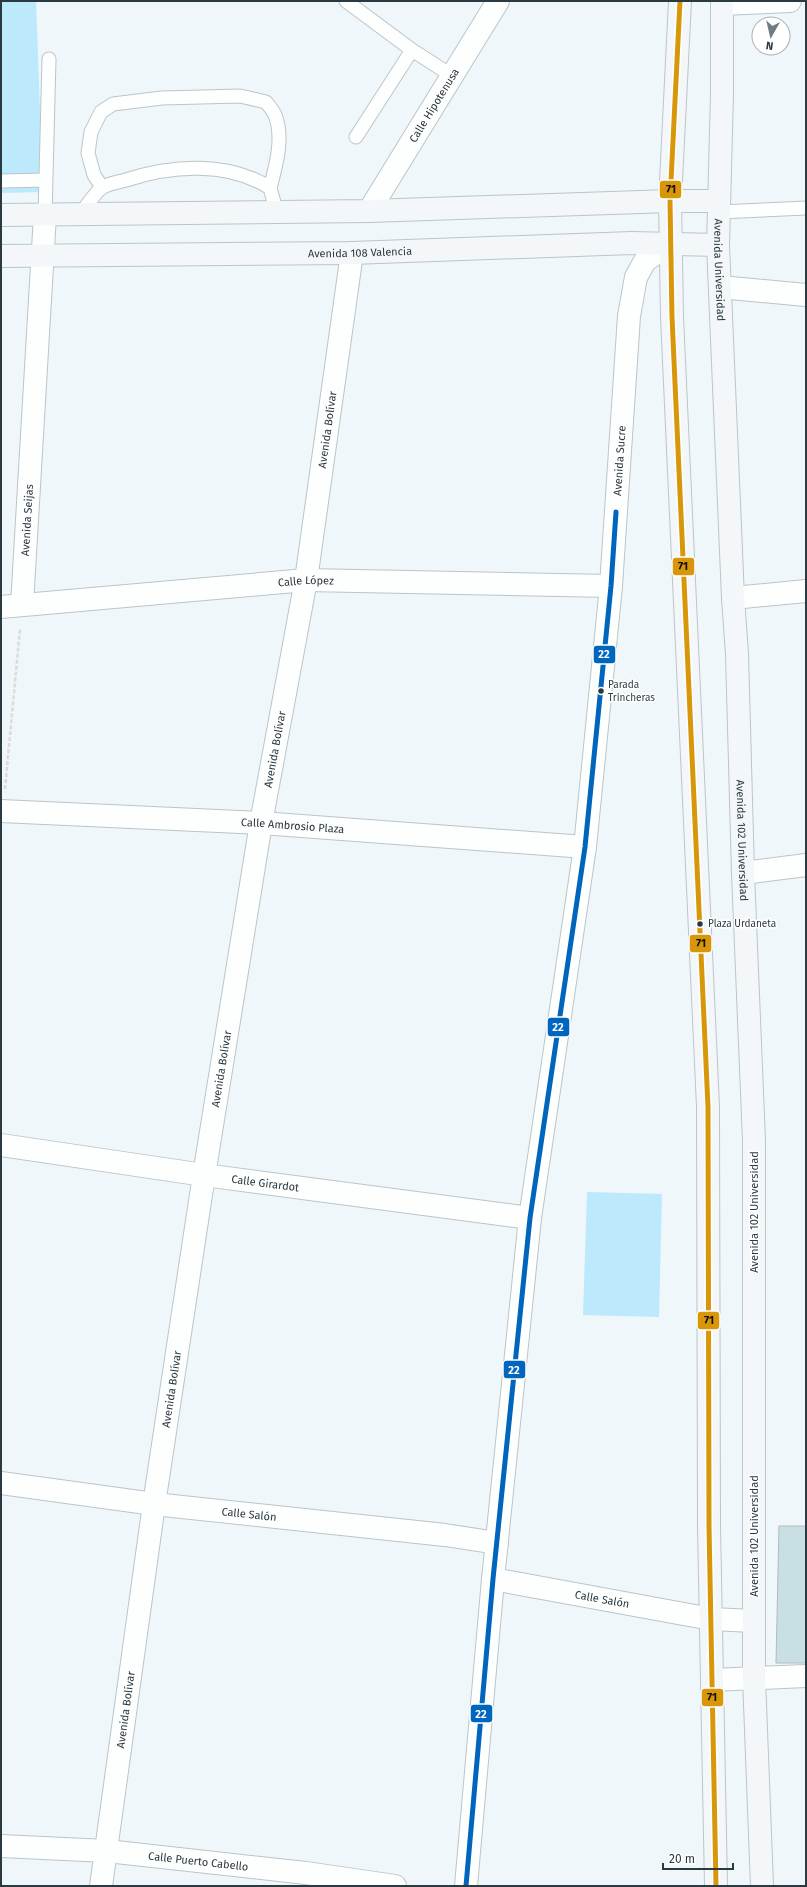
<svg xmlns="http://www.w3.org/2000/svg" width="807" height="1887" font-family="'Fira Sans',sans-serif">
	<rect width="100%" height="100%" fill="#eff7fa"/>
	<path fill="#bce9fc" d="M 1,1 L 36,1 L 43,192 L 1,193 Z
		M 587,1192 L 662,1194 L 659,1317 L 583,1315 Z"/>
	<path fill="#c8e0e3" stroke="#b0bbbd" d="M 779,1526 L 806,1526 L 806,1663 L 776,1663 Z"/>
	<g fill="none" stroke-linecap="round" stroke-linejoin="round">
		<g stroke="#bbc5c9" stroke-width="15">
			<path id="lane" d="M 346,1 L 412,50 L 454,77
				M 356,137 L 412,50
				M 1,181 L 46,180
				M 102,187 L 94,175 L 88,153 L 91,132 L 101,112 L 113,104 L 162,98 L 240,96 L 266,102 C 269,106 273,110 275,115 C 284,137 276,166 270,188
				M 719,212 L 806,208
				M 45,215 L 49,59
				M 80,215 C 85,208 96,191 103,187 C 110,183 119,182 126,180 C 172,165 228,161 270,188 L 277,213"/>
		</g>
		<g stroke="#bbc5c9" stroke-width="24">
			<g id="street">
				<path d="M 722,4 L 790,1"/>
				<path id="s1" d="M 369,211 L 498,1"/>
				<path d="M 720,287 L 806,295"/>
				<path d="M 733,598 L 806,591"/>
				<path id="s2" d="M 22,605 L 45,215"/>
				<path id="s3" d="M 1,607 L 306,580 L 611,586"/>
				<path id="s4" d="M 1,811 L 261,823 L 585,847"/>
				<path d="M 743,873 L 806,865"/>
				<path id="s5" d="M 1,1145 L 204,1175 L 530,1218"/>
				<path id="s6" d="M 1,1483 L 154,1504 L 445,1535 L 497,1543"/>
				<path id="s7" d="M 493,1579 L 711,1619 L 754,1621"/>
				<path d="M 712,1680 L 806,1676"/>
				<path id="s8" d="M 1,1846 L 107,1851 L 306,1873 L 395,1886"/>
				<path id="s9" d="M 101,1886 L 154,1504 L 204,1175 L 261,823 L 306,580 L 352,253"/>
				<path id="s10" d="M 466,1886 L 493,1579 L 530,1218 L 585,847 L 611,586 L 629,316 L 636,277 L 645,261 L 671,243"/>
			</g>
		</g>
		<g stroke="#bbc5c9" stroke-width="24">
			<g id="secondary">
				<path d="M 680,1 L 670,201 L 672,317 L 708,1107 L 709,1526 L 716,1886"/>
				<path id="s11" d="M 722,1 L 722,94 L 718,245 L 733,598 L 737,654 L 743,873 L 754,1141 L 754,1678 L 762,1886"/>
				<path d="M 1,215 L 369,211 L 670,201 L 718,201"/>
				<path id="s12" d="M 1,256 L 352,253 L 632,243 L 718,245"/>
			</g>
		</g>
		<path stroke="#d9dbdc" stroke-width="2.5" stroke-dasharray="4 2" stroke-linecap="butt" d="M 5,789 L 20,629"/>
		<use href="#lane" stroke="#fdfefe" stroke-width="13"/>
		<use href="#street" stroke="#fdfefe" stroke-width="22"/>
		<use href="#secondary" stroke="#f3f7f9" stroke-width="22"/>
		<g stroke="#fff" stroke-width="8">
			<path id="bus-1" d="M 680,1 L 670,201 L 672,317 L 708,1107 L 709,1526 L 716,1886"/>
		</g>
		<g stroke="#fff" stroke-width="8">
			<path id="bus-2" d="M 466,1886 L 493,1579 L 530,1218 L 585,847 L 611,586 L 616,512"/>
		</g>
		<use href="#bus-1" stroke="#d8960a" stroke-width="5"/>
		<use href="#bus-2" stroke="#0065bd" stroke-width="5"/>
	</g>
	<g fill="#2b3940" stroke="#fff" stroke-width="1.5">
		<circle cx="601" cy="691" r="3.5"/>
		<circle cx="700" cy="924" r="3.5"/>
	</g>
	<g text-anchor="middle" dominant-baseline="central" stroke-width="3" stroke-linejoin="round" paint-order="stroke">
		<g font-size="10" fill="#2b3940" stroke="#fff" text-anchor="start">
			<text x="608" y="685">Parada<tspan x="608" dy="13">Trincheras</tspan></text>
			<text x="708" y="924">Plaza Urdaneta</text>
		</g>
		<g font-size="11" fill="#2b3940" stroke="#fff">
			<text stroke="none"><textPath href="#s1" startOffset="124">Calle Hipotenusa</textPath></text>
			<text stroke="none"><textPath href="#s12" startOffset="359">Avenida 108 Valencia</textPath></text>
			<text stroke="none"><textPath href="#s11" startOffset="269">Avenida Universidad</textPath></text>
			<text stroke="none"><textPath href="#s9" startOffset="1474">Avenida Bolívar</textPath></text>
			<text stroke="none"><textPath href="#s10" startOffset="1434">Avenida Sucre</textPath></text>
			<text stroke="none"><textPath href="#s2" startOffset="85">Avenida Seijas</textPath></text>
			<text stroke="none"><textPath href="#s3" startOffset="306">Calle López</textPath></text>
			<text stroke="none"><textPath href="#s9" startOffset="1150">Avenida Bolívar</textPath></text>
			<text stroke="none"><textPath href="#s4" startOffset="292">Calle Ambrosio Plaza</textPath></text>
			<text stroke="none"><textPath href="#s11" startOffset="840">Avenida 102 Universidad</textPath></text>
			<text stroke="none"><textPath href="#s9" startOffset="826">Avenida Bolívar</textPath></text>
			<text stroke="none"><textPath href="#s5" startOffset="267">Calle Girardot</textPath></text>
			<text transform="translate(754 1212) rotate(-90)">Avenida 102 Universidad</text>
			<text stroke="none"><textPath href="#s9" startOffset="502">Avenida Bolívar</textPath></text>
			<text stroke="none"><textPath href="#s6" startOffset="250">Calle Salón</textPath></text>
			<text transform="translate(754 1536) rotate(-90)">Avenida 102 Universidad</text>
			<text stroke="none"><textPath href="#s7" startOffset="111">Calle Salón</textPath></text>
			<text stroke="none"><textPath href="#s9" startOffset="178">Avenida Bolívar</textPath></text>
			<text stroke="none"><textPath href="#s8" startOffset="198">Calle Puerto Cabello</textPath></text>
		</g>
	</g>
	<g stroke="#fff" stroke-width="1.5">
		<rect x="659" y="180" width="23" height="19" rx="4" fill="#d8960a"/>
		<rect x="672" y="557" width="23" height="19" rx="4" fill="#d8960a"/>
		<rect x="593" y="645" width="23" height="19" rx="4" fill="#0065bd"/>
		<rect x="689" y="934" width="23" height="19" rx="4" fill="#d8960a"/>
		<rect x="547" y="1017" width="23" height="20" rx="4" fill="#0065bd"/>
		<rect x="697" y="1311" width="23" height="19" rx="4" fill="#d8960a"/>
		<rect x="503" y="1360" width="23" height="19" rx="4" fill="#0065bd"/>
		<rect x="701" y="1688" width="23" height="19" rx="4" fill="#d8960a"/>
		<rect x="470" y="1704" width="23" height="19" rx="4" fill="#0065bd"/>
	</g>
	<g font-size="11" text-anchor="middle" font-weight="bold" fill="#fff">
		<text x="604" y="658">22</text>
		<text x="558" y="1031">22</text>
		<text x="514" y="1374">22</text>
		<text x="481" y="1718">22</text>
	</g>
	<g font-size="11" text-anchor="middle" font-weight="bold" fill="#111">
		<text x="671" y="193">71</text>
		<text x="683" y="570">71</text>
		<text x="701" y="947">71</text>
		<text x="709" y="1324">71</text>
		<text x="712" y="1701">71</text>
	</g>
	<rect width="807" height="1887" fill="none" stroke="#2b3940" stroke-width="4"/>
	<g transform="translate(771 36) rotate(188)"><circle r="19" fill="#ffffff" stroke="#aab0b3"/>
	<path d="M0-3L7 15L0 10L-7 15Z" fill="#707c81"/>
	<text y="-6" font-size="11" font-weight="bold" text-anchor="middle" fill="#2b3940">N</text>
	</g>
	<path d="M663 1863v6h70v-6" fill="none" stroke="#2b3940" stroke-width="2"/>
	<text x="669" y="1863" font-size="12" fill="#2b3940" stroke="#ffffff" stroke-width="3" paint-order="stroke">20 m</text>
</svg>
